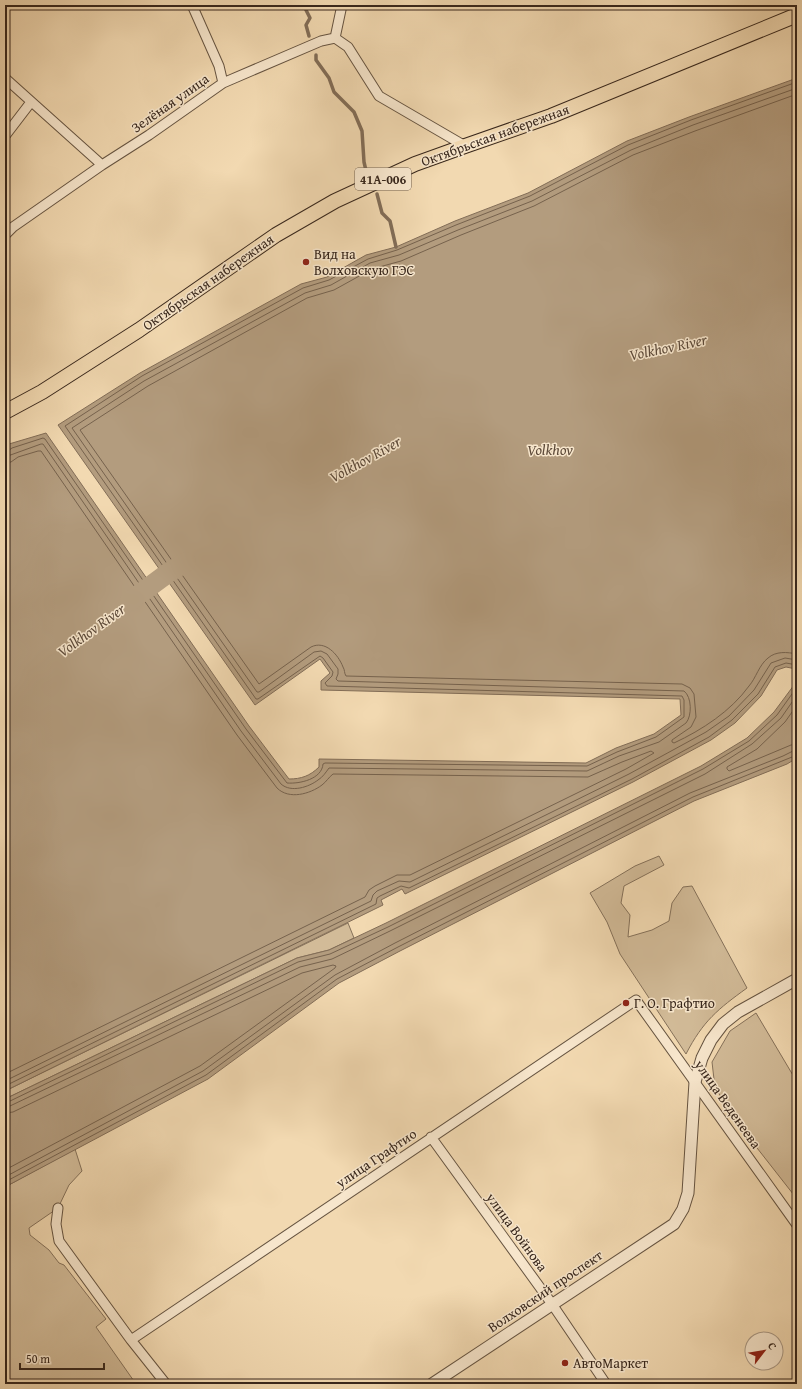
<svg xmlns="http://www.w3.org/2000/svg" width="802" height="1389" font-family="'Gentium Book Plus',serif">
	<rect width="100%" height="100%" fill="#f2d9b1"/>
	<filter id="stains"><feTurbulence type="fractalNoise" baseFrequency=".005" numOctaves="4"/><feColorMatrix values="0 0 0 0 .2 0 0 0 0 .09 0 0 0 0 .02 0 0 0 .5 -.17"/></filter>
	<radialGradient id="worn" r=".72"><stop offset=".6" stop-color="#630" stop-opacity="0"/><stop offset="1" stop-color="#630" stop-opacity=".3"/></radialGradient>
	<path fill="#d2bb98" stroke="#85715a" d="M 659,856 L 664,865 L 624,886 L 621,903 L 630,915 L 628,937 L 652,930 L 669,921 L 672,903 L 683,887 L 692,886 L 747,988 C 718,1009 703,1021 686,1054 L 620,954 L 607,922 L 590,893 L 635,866 Z
		M 348,923 L 354,938 L 329,950 L 297,958 L 5,1099 L 5,1091 Z
		M 756,1013 L 797,1082 L 797,1199 L 750,1139 L 715,1088 L 712,1062 L 730,1031 Z
		M 75,1149 L 82,1171 L 69,1185 L 58,1208 L 29,1228 L 30,1235 L 49,1250 L 59,1263 L 64,1265 L 106,1319 L 96,1327 L 136,1384 L 5,1384 L 5,1187 Z"/>
	<path fill="#b39c7e" stroke="#826d57" d="M 797,78 L 797,668 L 796,669 L 786,667 L 777,670 L 761,696 L 735,723 L 711,740 L 633,782 L 405,894 L 402,889 L 381,900 L 383,905 L 5,1091 L 5,449 L 9,444 L 46,433 L 249,726 L 289,779 C 301,779 310,776 319,767 L 319,759 L 586,763 L 616,748 L 654,734 L 681,715 L 680,699 L 321,690 L 321,681 L 330,673 L 320,659 L 255,705 L 58,425 L 140,373 L 301,284 L 327,277 L 366,255 L 396,247 L 455,221 L 528,193 L 627,141 L 689,117 Z
		M 797,681 L 797,758 L 787,764 L 694,801 L 400,951 L 339,983 L 208,1079 L 5,1187 L 5,1099 L 297,958 L 329,950 L 386,923 L 701,766 L 747,738 L 774,712 Z"/>
	<g fill="none" stroke-linecap="round" stroke-linejoin="round">
		<path stroke="#76624d" stroke-width="1" d="M 797,94 L 695,131 L 633,155 L 534,206 L 461,235 L 401,261 L 372,269 L 334,290 L 307,298 L 148,386 L 80,430 L 259,684 L 311,647 C 325,640 338,654 343,667 C 345,670 344,673 346,676 L 682,684 L 690,688 L 694,694 L 696,717 L 691,727 L 672,740 L 672,742 L 674,743 C 702,730 731,711 749,686 C 756,678 759,665 768,658 C 776,651 787,652 797,654
			M 5,452 L 8,451 L 12,448 L 43,438 L 45,439 L 246,729 L 287,783 C 300,784 322,779 323,764 L 325,763 L 587,766 L 617,752 L 656,737 L 684,717 L 684,700 L 682,696 L 327,686 L 325,683 L 332,676 L 333,672 L 323,658 L 320,656 L 258,699 L 256,699 L 65,426 L 142,376 L 303,288 L 329,280 L 368,259 L 397,250 L 456,225 L 530,196 L 628,145 L 691,120 L 797,82
			M 5,457 L 41,444 L 43,444 L 241,731 L 281,784 C 291,793 309,787 318,780 C 323,777 326,772 329,768 L 587,771 L 619,756 L 659,742 L 686,723 C 692,716 692,697 684,691 L 338,681 L 336,679 L 338,674 L 338,669 L 327,654 L 321,651 L 314,652 L 259,692 L 257,692 L 72,428 L 144,381 L 305,293 L 331,285 L 370,263 L 399,255 L 458,230 L 532,201 L 631,150 L 693,125 L 797,88
			M 5,463 L 11,462 L 18,457 L 38,451 L 41,451 L 237,735 L 277,788 C 289,800 310,794 322,785 C 326,782 329,777 333,774 L 588,777 L 622,762 L 651,751 L 654,753 L 626,769 L 410,875 L 397,875 L 375,886 L 369,890 L 365,897 L 5,1074
			M 797,705 L 785,722 L 757,749 L 727,767 L 727,769 L 729,771 L 791,745 L 797,744
			M 5,1081 L 371,901 L 373,895 L 377,891 L 399,881 L 410,882 L 629,774 L 706,732 L 729,716 L 754,690 L 771,663 L 785,658 L 797,660
			M 5,1086 L 376,904 L 377,898 L 380,896 L 401,886 L 409,888 L 632,779 L 709,737 L 732,720 L 758,694 L 775,667 L 786,663 L 797,665
			M 5,1102 L 8,1102 L 298,962 L 330,954 L 388,927 L 703,769 L 749,741 L 777,715 L 797,687
			M 5,1107 L 10,1106 L 300,967 L 332,959 L 390,931 L 705,774 L 752,744 L 781,718 L 797,695
			M 5,1113 L 13,1112 L 302,973 L 333,965 L 336,966 L 335,968 L 200,1066 L 5,1170
			M 5,1177 L 203,1071 L 335,975 L 395,943 L 690,793 L 783,756 L 793,751 L 797,750
			M 5,1182 L 206,1075 L 337,979 L 398,947 L 693,797 L 797,755"/>
		<path stroke="#826d57" stroke-width="3.5" d="M 306,5 L 306,10 L 310,18 L 306,25 L 309,36
			M 316,55 L 316,60 L 329,78 L 334,92 L 354,112 L 362,131 L 364,162 L 367,175
			M 377,194 L 382,213 L 390,221 L 396,247"/>
		<path stroke="#b39c7e" stroke-width="20" d="M 130,601 L 168,573 L 186,562"/>
		<g stroke="#665441" stroke-width="11">
			<path id="minor" d="M 192,5 L 219,66 L 223,83
				M 335,38 L 348,47 L 379,96 L 465,146
				M 5,78 L 102,165
				M 5,136 L 31,102
				M 5,235 L 13,227 L 102,165 L 149,135 L 223,83 L 321,41 L 335,38 L 342,5
				M 431,1137 L 552,1304 L 606,1384
				M 58,1208 L 56,1224 L 59,1241 L 131,1340 L 166,1384
				M 131,1340 L 636,1000 L 797,1225"/>
		</g>
		<g stroke="#665441" stroke-width="13">
			<path id="tertiary" d="M 432,1384 L 674,1224 L 683,1209 L 688,1193 L 695,1082 L 702,1058 L 711,1040 L 723,1024 L 738,1012 L 797,979"/>
		</g>
		<g stroke="#38271c" stroke-width="16">
			<path id="primary" d="M 5,412 L 42,392 L 139,330 L 276,235 L 335,201 L 415,164 L 465,146 L 551,116 L 797,15"/>
		</g>
		<use href="#minor" stroke="#f7e6cc" stroke-width="9"/>
		<use href="#tertiary" stroke="#f7e6cc" stroke-width="11"/>
		<use href="#primary" stroke="#f2d9b1" stroke-width="14"/>
	</g>
	<g fill="#8f2418" stroke="#f7e6cc" stroke-width="1.5">
		<circle cx="306" cy="262" r="4"/>
		<circle cx="626" cy="1003" r="4"/>
		<circle cx="565" cy="1363" r="4"/>
	</g>
	<g text-anchor="middle" dominant-baseline="central" stroke-width="3" stroke-linejoin="round" paint-order="stroke">
		<rect fill="#f7e6cc" stroke="#716051" stroke-width="1" x="355" y="168" width="56" height="22" rx="3"/>
		<g font-size="13" font-weight="bold" fill="#38271c">
			<text x="383" y="179">41А-006</text>
		</g>
		<g font-size="14" fill="#38271c" stroke="#f7e6cc">
			<text transform="translate(170 103) rotate(-35)">Зелёная улица</text>
			<text transform="translate(495 135) rotate(-20)">Октябрьская набережная</text>
			<text transform="translate(208 282) rotate(-35)">Октябрьская набережная</text>
			<text transform="translate(728 1104) rotate(55)">улица Веденеева</text>
			<text transform="translate(376 1158) rotate(-34)">улица Графтио</text>
			<text transform="translate(517 1232) rotate(54)">улица Войнова</text>
			<text transform="translate(545 1291) rotate(-34)">Волховский проспект</text>
		</g>
		<g font-size="14" fill="#38271c" stroke="#f7e6cc" text-anchor="start">
			<text x="314" y="254">Вид на<tspan x="314" dy="16">Волховскую ГЭС</tspan></text>
			<text x="634" y="1003">Г. О. Графтио</text>
			<text x="573" y="1363">АвтоМаркет</text>
		</g>
		<g font-size="15" font-style="italic" fill="#5d4a39" stroke="#f7e6cc">
			<text transform="translate(668 347) rotate(-12)">Volkhov River</text>
			<text x="550" y="449">Volkhov</text>
			<text transform="translate(365 459) rotate(-29)">Volkhov River</text>
			<text transform="translate(91 630) rotate(-36)">Volkhov River</text>
		</g>
	</g>
	<rect width="802" height="1389" fill="none" stroke="#f2d9b1" stroke-width="20"/>
	<rect x="6" y="6" width="790" height="1377" fill="none" stroke="#38271c" stroke-width="2"/>
	<rect x="10" y="10" width="782" height="1369" fill="none" stroke="#38271c"/>
	<g transform="translate(764 1351) rotate(59)"><circle r="19" fill="#f7e6cc" stroke="#ab9a86"/>
	<path d="M0-3L7 15L0 10L-7 15Z" fill="#8f2418"/>
	<text y="-6" font-size="11" font-weight="bold" text-anchor="middle" fill="#38271c">С</text>
	</g>
	<path d="M20 1363v6h84v-6" fill="none" stroke="#38271c" stroke-width="2"/>
	<text x="26" y="1363" font-size="12" fill="#38271c" stroke="#f7e6cc" stroke-width="3" paint-order="stroke">50 m</text>
	<rect width="100%" height="100%" filter="url(#stains)"/>
	<rect width="100%" height="100%" fill="url(#worn)"/>
</svg>
